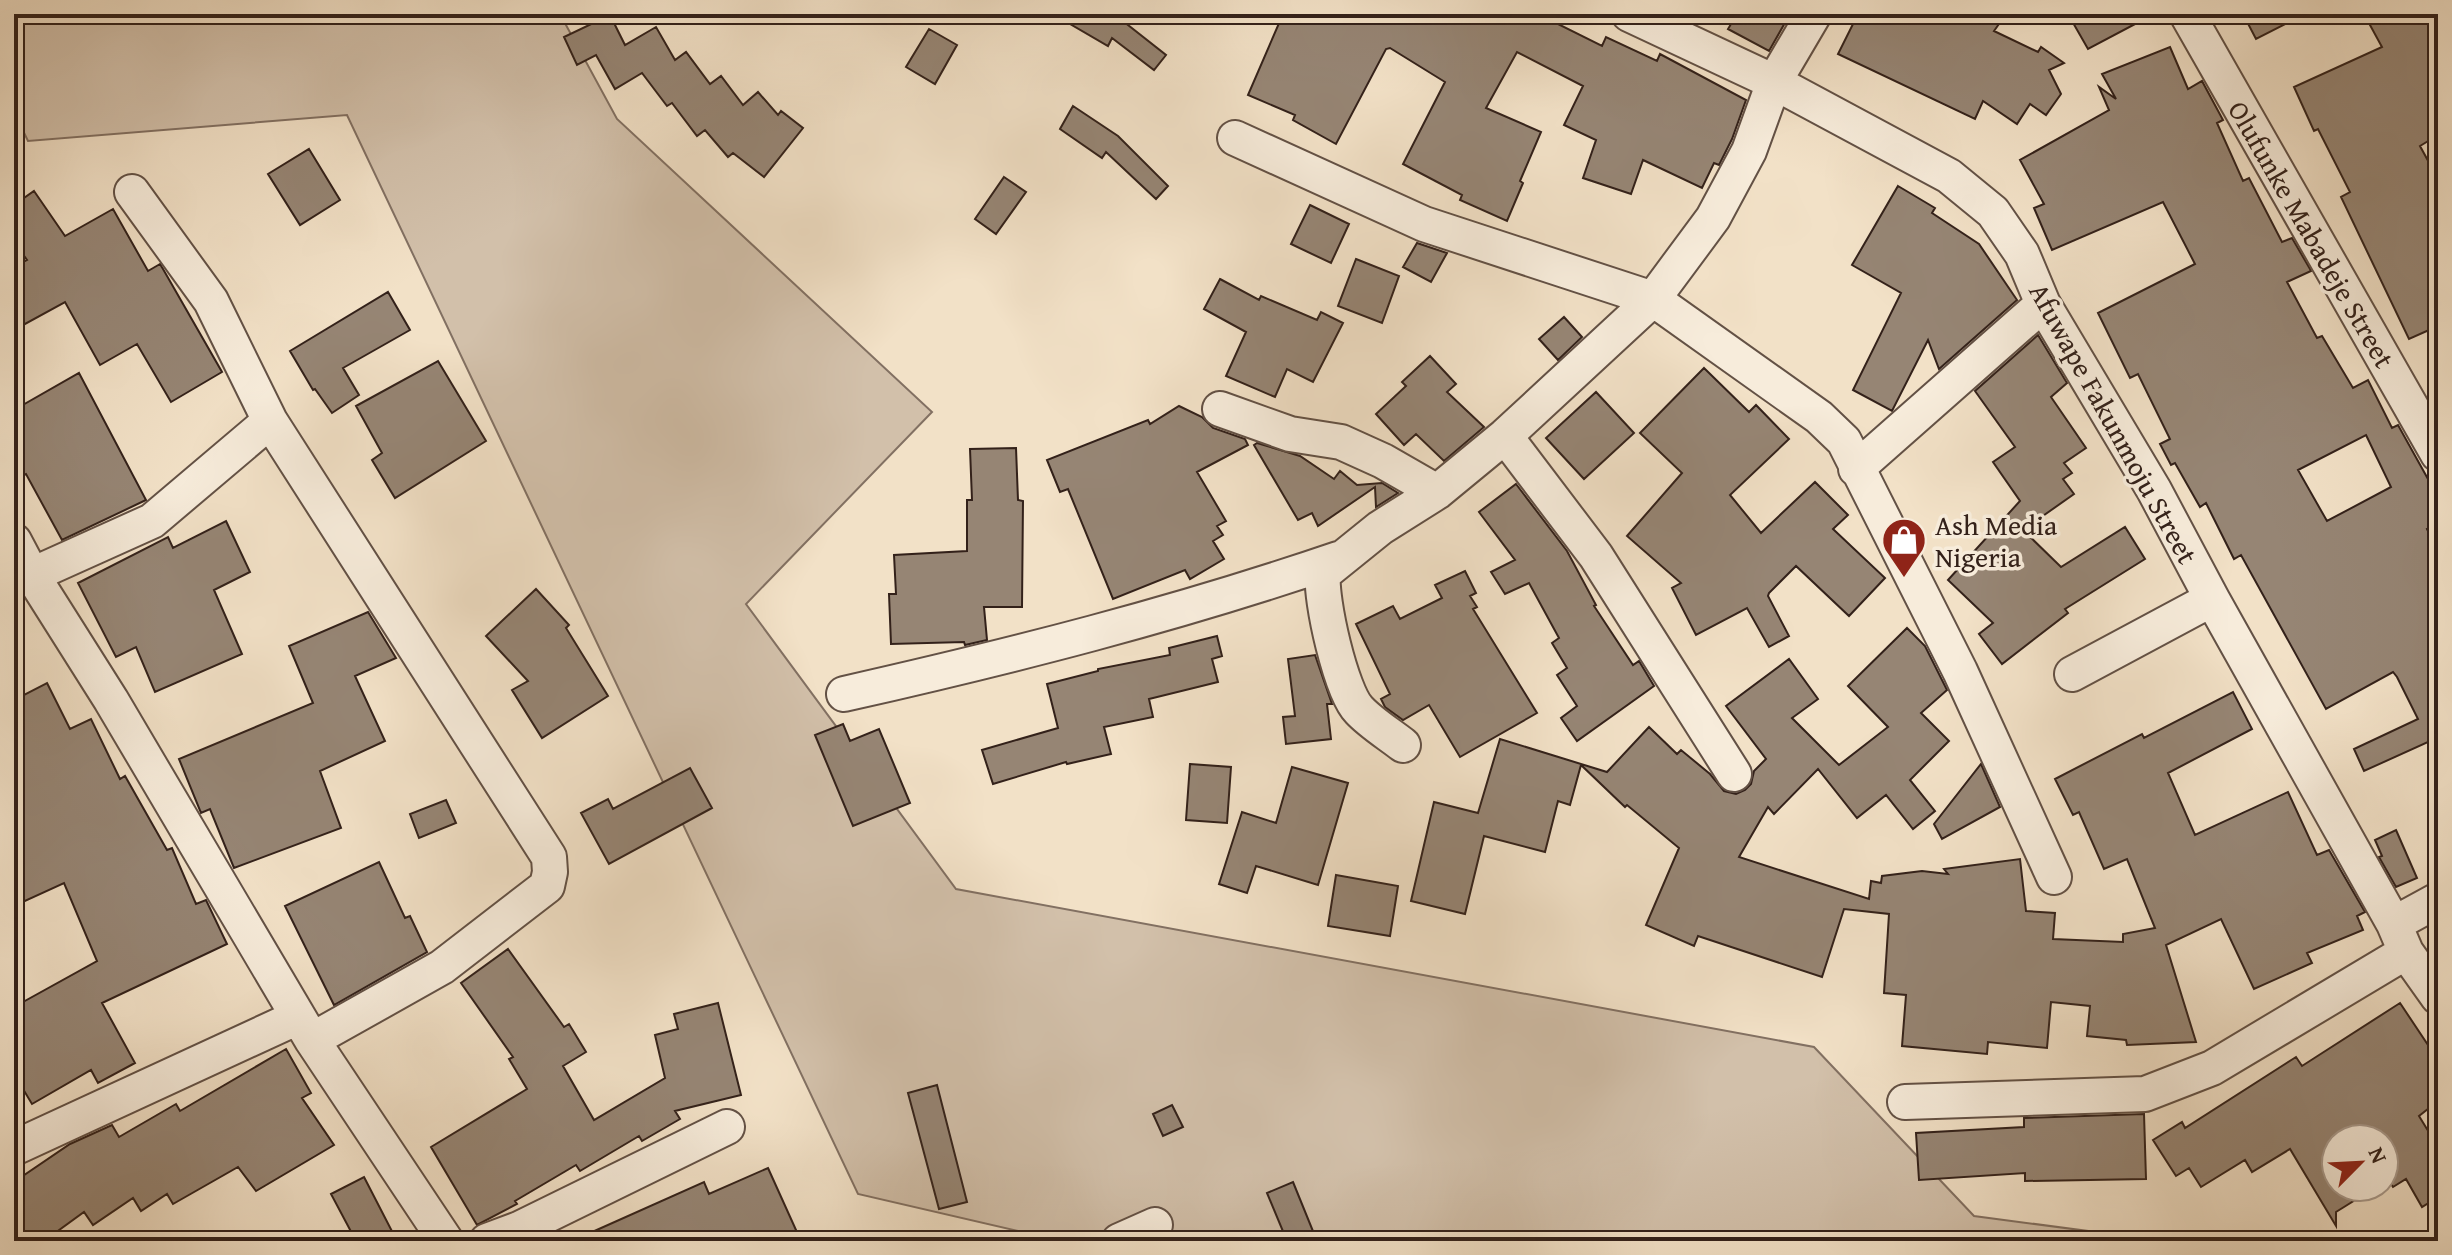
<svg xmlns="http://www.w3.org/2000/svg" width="2452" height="1255" font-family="'Gentium Book Plus',serif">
	<rect width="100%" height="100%" fill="#f2e1c7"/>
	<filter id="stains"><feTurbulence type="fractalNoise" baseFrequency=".0025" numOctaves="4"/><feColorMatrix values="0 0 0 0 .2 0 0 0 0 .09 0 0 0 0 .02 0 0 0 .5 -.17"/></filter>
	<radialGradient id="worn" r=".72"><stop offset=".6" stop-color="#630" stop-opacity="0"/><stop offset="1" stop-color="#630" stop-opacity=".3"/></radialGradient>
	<path fill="#d2c0aa" stroke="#827062" stroke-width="2" d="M 14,14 L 560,14 L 617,119 L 932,412 L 746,604 L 956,889 L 1814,1047 L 1974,1216 L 2164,1241 L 1061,1241 L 858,1194 L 347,115 L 28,141 L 14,112 Z"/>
	<path fill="#968574" stroke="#33211a" stroke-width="2" fill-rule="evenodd" d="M 1053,14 L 1114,14 L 1166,55 L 1154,70 L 1112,38 L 1108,46 Z
		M 1283,14 L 1538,14 L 1602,46 L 1606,37 L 1657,61 L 1660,54 L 1746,100 L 1732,139 L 1719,165 L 1714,163 L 1702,188 L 1643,160 L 1631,194 L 1583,178 L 1596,140 L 1564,125 L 1583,86 L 1517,52 L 1486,108 L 1541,132 L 1520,181 L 1523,183 L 1507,221 L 1460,200 L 1462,195 L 1403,164 L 1445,82 L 1390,48 L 1386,49 L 1336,144 L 1293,120 L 1295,115 L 1248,95 Z
		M 1737,14 L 1790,14 L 1769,51 L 1728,29 Z
		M 1858,14 L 2006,14 L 1994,31 L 2038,52 L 2041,47 L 2064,63 L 2049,70 L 2061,94 L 2046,115 L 2030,104 L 2017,124 L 1983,101 L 1975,119 L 1838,54 Z
		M 2068,14 L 2154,14 L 2088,49 Z
		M 2243,14 L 2305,14 L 2256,39 Z
		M 2364,14 L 2438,14 L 2438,135 L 2420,146 L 2438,179 L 2438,326 L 2409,339 L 2341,197 L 2350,192 L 2318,129 L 2314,131 L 2294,87 L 2382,47 Z
		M 610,15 L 625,45 L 656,27 L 675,60 L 686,52 L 710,84 L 721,76 L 743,105 L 758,92 L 778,115 L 781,111 L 803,128 L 764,177 L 733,153 L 728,157 L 705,130 L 697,136 L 672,103 L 667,106 L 642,73 L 615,89 L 596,55 L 577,65 L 564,37 Z
		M 929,29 L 957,45 L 935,84 L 906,67 Z
		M 2170,47 L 2188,89 L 2202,81 L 2223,120 L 2217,123 L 2243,181 L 2249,178 L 2282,242 L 2292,238 L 2310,269 L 2311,271 L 2287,282 L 2317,338 L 2322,336 L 2353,388 L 2368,380 L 2392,428 L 2398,425 L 2428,479 L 2431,478 L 2438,491 L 2438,524 L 2427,529 L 2438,552 L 2438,757 L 2430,741 L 2364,771 L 2354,749 L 2418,719 L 2397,677 L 2393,672 L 2326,709 L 2241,555 L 2234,559 L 2206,503 L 2200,507 L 2175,463 L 2171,465 L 2160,444 L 2170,439 L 2138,374 L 2130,378 L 2098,313 L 2195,264 L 2163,202 L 2052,250 L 2034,208 L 2044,204 L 2020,160 L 2109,110 L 2099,87 L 2116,99 L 2102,74 ZM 2366,435 L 2391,487 L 2327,521 L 2298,470 Z
		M 1073,106 L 1118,136 L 1168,186 L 1156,199 L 1106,152 L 1102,158 L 1060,129 Z
		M 309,149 L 340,200 L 300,225 L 268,174 Z
		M 1004,177 L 1026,192 L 996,234 L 975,219 Z
		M 1898,186 L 1935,208 L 1932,213 L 1979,244 L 2017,300 L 1939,369 L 1928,340 L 1892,411 L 1853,390 L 1901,293 L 1852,265 Z
		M 34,191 L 65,236 L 113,209 L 148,271 L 160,264 L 163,269 L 222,372 L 171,402 L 137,344 L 100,365 L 65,302 L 14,330 L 14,267 L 27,260 L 14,242 L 14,205 Z
		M 1310,205 L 1349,224 L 1331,263 L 1291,244 Z
		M 1417,243 L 1447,253 L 1431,282 L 1403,267 Z
		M 1356,259 L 1399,276 L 1382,323 L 1338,306 Z
		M 1220,279 L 1259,300 L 1261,296 L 1317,320 L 1321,312 L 1343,323 L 1313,382 L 1287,369 L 1275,397 L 1226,376 L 1246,332 L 1204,309 Z
		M 388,292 L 410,330 L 343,368 L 359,395 L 332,413 L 315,389 L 313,390 L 290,351 Z
		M 1564,317 L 1582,337 L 1558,360 L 1539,339 Z
		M 2038,335 L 2067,383 L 2051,397 L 2086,448 L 2064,463 L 2072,473 L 2063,479 L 2074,494 L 2023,530 L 2061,567 L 2125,527 L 2145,559 L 2065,609 L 2068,613 L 2002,664 L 1979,634 L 1993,623 L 1948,580 L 2020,501 L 1993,462 L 2015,447 L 1975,391 Z
		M 1430,356 L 1456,384 L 1447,392 L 1484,427 L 1444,461 L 1416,434 L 1404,445 L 1376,414 L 1406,386 L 1402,382 Z
		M 438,361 L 486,441 L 395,498 L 372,460 L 382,453 L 356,406 Z
		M 1704,368 L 1749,412 L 1756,405 L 1789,439 L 1730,495 L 1761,533 L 1815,482 L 1848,515 L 1833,529 L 1885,578 L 1849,616 L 1796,566 L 1769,593 L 1768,596 L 1789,636 L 1769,647 L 1747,608 L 1696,635 L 1672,588 L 1681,583 L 1627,536 L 1682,473 L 1640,433 Z
		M 79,373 L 146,500 L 62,540 L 26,474 L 24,475 L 14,458 L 14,410 Z
		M 1596,392 L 1634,433 L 1584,479 L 1546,438 Z
		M 1179,406 L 1202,417 L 1213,428 L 1245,439 L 1248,445 L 1197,472 L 1226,521 L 1217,526 L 1223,535 L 1213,541 L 1224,559 L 1190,579 L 1185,570 L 1113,599 L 1068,489 L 1060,492 L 1047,460 L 1148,420 L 1150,424 Z
		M 1257,443 L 1300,456 L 1334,479 L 1340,471 L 1357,485 L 1382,483 L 1398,493 L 1376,507 L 1375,487 L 1318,526 L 1312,513 L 1298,520 L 1254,445 Z
		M 1016,448 L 1018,500 L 1023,501 L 1022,607 L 984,607 L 987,640 L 965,645 L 964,642 L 891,644 L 889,594 L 896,594 L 894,555 L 967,551 L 967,500 L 972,500 L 970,449 Z
		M 1516,484 L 1567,551 L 1596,605 L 1594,606 L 1633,665 L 1639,661 L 1654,686 L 1577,741 L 1561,718 L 1577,706 L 1557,675 L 1567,668 L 1552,643 L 1559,638 L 1529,583 L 1505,594 L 1491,572 L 1515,560 L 1479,512 Z
		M 226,521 L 250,572 L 214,590 L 242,654 L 155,692 L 136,647 L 116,657 L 78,583 L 168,537 L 173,548 Z
		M 1465,571 L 1476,593 L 1470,596 L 1477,607 L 1473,609 L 1537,713 L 1460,757 L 1429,705 L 1403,720 L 1385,707 L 1381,699 L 1390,694 L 1356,624 L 1393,606 L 1400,619 L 1442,598 L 1435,585 Z
		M 536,589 L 569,625 L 566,628 L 608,696 L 542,738 L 512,690 L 528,681 L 486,636 Z
		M 368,612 L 396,658 L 355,676 L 385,741 L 320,771 L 341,828 L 234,868 L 210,809 L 201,813 L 179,759 L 313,703 L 289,646 Z
		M 1907,628 L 1925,646 L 1947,690 L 1921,713 L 1949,741 L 1910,780 L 1935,811 L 1913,829 L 1886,795 L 1857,818 L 1818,769 L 1774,814 L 1768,807 L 1739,857 L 1869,899 L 1871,881 L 1881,883 L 1882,876 L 1922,871 L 1948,874 L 1944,869 L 2020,859 L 2026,911 L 2055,913 L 2053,939 L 2123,942 L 2123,934 L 2155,928 L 2127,859 L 2104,869 L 2079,812 L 2073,815 L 2055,779 L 2142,734 L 2144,738 L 2233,692 L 2252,729 L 2168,773 L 2195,835 L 2288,792 L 2317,855 L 2329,850 L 2365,912 L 2357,916 L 2363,930 L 2307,953 L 2312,963 L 2254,989 L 2221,919 L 2166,945 L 2196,1042 L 2127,1045 L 2126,1040 L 2087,1036 L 2090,1006 L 2051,1002 L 2047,1048 L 1988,1042 L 1987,1054 L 1902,1046 L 1906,995 L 1884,993 L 1889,914 L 1844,909 L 1822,977 L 1698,936 L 1694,946 L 1646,925 L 1679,848 L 1627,805 L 1625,807 L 1581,765 L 1570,805 L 1558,801 L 1545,852 L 1484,836 L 1465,914 L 1411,901 L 1434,802 L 1478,813 L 1500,739 L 1607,772 L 1649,727 L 1677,754 L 1681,750 L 1710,774 L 1724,791 L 1736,794 L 1745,790 L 1751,784 L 1754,771 L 1766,759 L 1726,706 L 1789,659 L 1818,699 L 1792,718 L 1839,765 L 1888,727 L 1848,686 Z
		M 1217,636 L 1222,656 L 1212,659 L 1218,682 L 1149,699 L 1153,717 L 1104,727 L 1111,754 L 1067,764 L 1066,762 L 993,784 L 982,750 L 1058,728 L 1047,684 L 1098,671 L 1098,669 L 1170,655 L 1169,648 Z
		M 1315,655 L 1332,704 L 1327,704 L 1331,739 L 1286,744 L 1283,717 L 1295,716 L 1288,659 Z
		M 47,683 L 70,729 L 91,719 L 120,779 L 125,776 L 167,850 L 172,848 L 196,904 L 206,900 L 227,944 L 102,1003 L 135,1063 L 98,1083 L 91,1070 L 32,1104 L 14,1074 L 14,1007 L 97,961 L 64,883 L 14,906 L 14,700 Z
		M 843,724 L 850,741 L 879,729 L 910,803 L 853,826 L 815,735 Z
		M 1190,764 L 1231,767 L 1227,823 L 1186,820 Z
		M 1981,764 L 2000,807 L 1942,839 L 1934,824 Z
		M 1292,767 L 1348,783 L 1318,885 L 1256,866 L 1247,893 L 1219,884 L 1242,812 L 1276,823 Z
		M 690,768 L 712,808 L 609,864 L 581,813 L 608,799 L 613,809 Z
		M 446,800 L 456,823 L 419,838 L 410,814 Z
		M 2396,830 L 2417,878 L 2396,887 L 2379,857 L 2382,856 L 2375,840 Z
		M 379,862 L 405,918 L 410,916 L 427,952 L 334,1005 L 285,906 Z
		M 1336,875 L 1398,886 L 1390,936 L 1328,926 Z
		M 508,949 L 564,1027 L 569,1024 L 586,1052 L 563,1066 L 594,1120 L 665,1078 L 655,1035 L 678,1029 L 674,1014 L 718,1003 L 741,1095 L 675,1111 L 680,1119 L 642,1141 L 639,1136 L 580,1171 L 576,1165 L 515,1201 L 517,1204 L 477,1225 L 431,1147 L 527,1089 L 509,1059 L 513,1057 L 461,983 Z
		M 2400,1003 L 2438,1060 L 2438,1101 L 2419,1116 L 2438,1147 L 2438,1197 L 2422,1207 L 2406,1179 L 2393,1187 L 2384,1173 L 2384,1139 L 2336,1139 L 2336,1187 L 2376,1187 L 2336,1212 L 2336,1226 L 2290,1149 L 2252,1172 L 2245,1160 L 2201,1187 L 2189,1168 L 2176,1176 L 2153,1140 L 2182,1122 L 2185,1128 L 2296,1057 L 2302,1066 Z
		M 286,1049 L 311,1093 L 302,1098 L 334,1145 L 256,1191 L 238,1167 L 173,1204 L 167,1194 L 141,1211 L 133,1198 L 93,1225 L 84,1212 L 44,1241 L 30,1241 L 14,1218 L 14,1182 L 70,1144 L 112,1125 L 119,1137 L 176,1104 L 180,1111 Z
		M 937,1085 L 967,1202 L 939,1209 L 908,1093 Z
		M 1172,1105 L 1183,1127 L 1163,1136 L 1153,1114 Z
		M 2144,1114 L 2146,1179 L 2025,1181 L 2025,1173 L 1919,1180 L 1916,1133 L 2024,1127 L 2024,1118 Z
		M 768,1168 L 801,1241 L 572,1241 L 704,1182 L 709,1194 Z
		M 364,1177 L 397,1241 L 356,1241 L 331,1194 Z
		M 1293,1182 L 1317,1241 L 1287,1241 L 1267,1193 Z"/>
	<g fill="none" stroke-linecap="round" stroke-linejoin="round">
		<g stroke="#635145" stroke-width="38">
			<path id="minor" d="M 1629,14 L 1774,82 L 1949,176 L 1993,212 L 2022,254 L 2043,304 L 2154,490 L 2212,599 L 2394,924 L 2406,952 L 2438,997
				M 2187,14 L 2438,454
				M 1235,138 L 1424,224 L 1653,299 L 1819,417 L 1844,441 L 1960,671 L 2054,877
				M 132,192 L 211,301 L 270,421 L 549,857 L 550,872 L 547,886 L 442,967 L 312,1040
				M 1220,409 L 1290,434 L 1341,442 L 1383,461 L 1437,492
				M 1505,436 L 1596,556 L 1734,774
				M 1856,469 L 2043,304
				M 14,541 L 32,575 L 111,700 L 312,1040 L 446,1241
				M 14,579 L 32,575 L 152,521 L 270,421
				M 2072,674 L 2212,599
				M 844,694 C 1012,656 1174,615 1338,559
				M 1403,745 C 1389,734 1371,723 1359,710 C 1341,692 1320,599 1323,574 L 1380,528 L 1437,492 L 1505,436 L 1653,299 L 1713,218 L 1749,151 L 1774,82 L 1814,14
				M 2394,924 L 2438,900
				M 1905,1102 L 2145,1094 L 2212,1068 L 2406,952
				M 14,1148 L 298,1017
				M 487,1241 L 519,1229 L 727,1127
				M 1119,1241 L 1155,1225"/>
		</g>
		<use href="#minor" stroke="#f7ecdb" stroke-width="34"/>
	</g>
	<defs>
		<g id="shop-pin" transform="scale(2.3)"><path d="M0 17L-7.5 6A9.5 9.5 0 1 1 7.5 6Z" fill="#8f2418" stroke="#f7ecdb"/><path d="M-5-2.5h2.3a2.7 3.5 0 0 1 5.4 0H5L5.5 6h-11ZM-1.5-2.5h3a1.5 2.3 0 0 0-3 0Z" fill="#fff"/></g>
	</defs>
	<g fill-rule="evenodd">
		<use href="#shop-pin" x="1904" y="540"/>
	</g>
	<g text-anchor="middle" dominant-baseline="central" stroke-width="7" stroke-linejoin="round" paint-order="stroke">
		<g font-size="28" fill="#33211a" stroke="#f7ecdb">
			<text transform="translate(2312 234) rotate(60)">Olufunke Mabadeje Street</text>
			<text transform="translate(2114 423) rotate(61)">Afuwape Fakunmoju Street</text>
		</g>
		<g font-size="28" fill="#33211a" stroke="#f7ecdb" text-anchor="start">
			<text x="1935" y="524">Ash Media<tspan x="1935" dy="32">Nigeria</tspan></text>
		</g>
	</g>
	<rect width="2452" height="1255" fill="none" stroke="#f2e1c7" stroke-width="48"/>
	<rect x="16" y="16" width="2420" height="1223" fill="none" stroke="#33211a" stroke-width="4"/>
	<rect x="24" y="24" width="2404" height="1207" fill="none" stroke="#33211a" stroke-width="2"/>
	<g transform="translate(2360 1163) rotate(66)"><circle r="38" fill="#f7ecdb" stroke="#a99b8e" stroke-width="2"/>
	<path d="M0-6L14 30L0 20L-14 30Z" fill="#8f2418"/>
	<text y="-12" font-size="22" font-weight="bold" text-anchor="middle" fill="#33211a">N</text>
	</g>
	<rect width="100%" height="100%" filter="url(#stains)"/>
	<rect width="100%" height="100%" fill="url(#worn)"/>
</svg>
